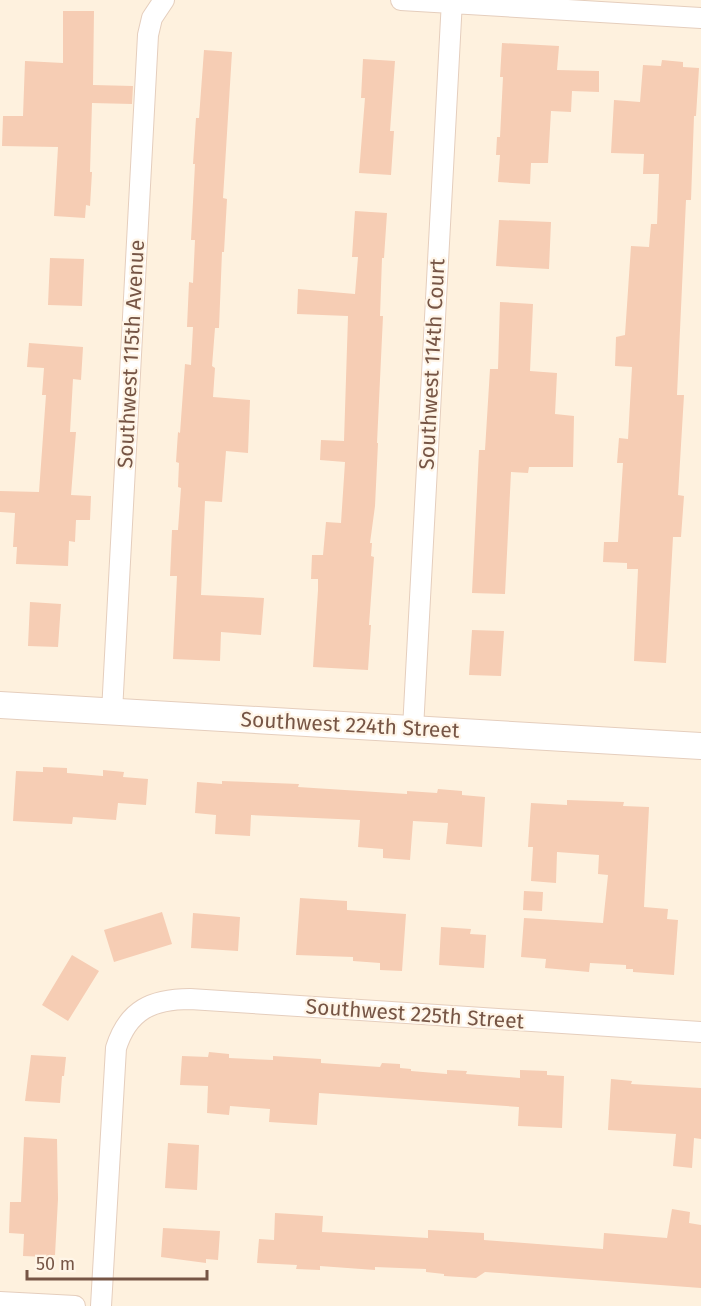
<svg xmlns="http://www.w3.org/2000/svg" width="701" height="1306" font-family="'Fira Sans',sans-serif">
	<rect width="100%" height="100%" fill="#fef1de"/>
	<path fill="#f6cdb4" d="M 63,11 L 94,11 L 93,85 L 133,86 L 132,104 L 92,103 L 90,172 L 92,172 L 90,206 L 86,205 L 85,218 L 54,216 L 58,147 L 2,146 L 3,116 L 23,116 L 25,61 L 63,63 Z
		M 502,43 L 559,46 L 557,70 L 599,71 L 599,92 L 572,91 L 571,112 L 551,111 L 548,163 L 531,163 L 530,184 L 498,182 L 500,155 L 496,155 L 497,137 L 500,137 L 503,77 L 500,77 Z
		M 204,50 L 232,52 L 223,198 L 227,199 L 224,252 L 222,252 L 219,328 L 215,328 L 212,366 L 215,368 L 213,397 L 250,400 L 248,453 L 226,451 L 222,502 L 205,501 L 201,595 L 264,598 L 261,635 L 221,632 L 220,661 L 173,659 L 177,576 L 170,576 L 172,530 L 178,530 L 181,488 L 178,487 L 179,463 L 176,462 L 178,432 L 180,433 L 185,364 L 191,365 L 193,327 L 187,327 L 189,282 L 193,283 L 195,240 L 191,240 L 195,164 L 193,164 L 196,118 L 199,118 Z
		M 363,59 L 395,61 L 390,131 L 394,131 L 391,175 L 359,173 L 365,98 L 361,98 Z
		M 662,60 L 683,62 L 683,67 L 699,68 L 696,116 L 694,116 L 691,200 L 686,200 L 677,395 L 684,395 L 678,495 L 684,496 L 681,537 L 673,537 L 666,663 L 634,661 L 638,569 L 627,569 L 627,563 L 603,562 L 604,542 L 618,542 L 623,463 L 617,463 L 619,438 L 628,439 L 632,367 L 615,366 L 616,337 L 625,335 L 631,246 L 649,247 L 651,224 L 657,224 L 659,174 L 643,174 L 644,154 L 611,153 L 614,100 L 640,102 L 643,65 L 661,66 Z
		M 355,211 L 387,213 L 384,258 L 382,258 L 380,316 L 383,316 L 377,443 L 378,443 L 375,506 L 370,543 L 372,543 L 371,556 L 374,557 L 369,625 L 371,625 L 368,670 L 313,667 L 318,590 L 318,579 L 311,579 L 312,555 L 323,555 L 326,522 L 341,523 L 345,462 L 320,460 L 321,440 L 344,441 L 348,316 L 297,314 L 298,289 L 355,294 L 358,257 L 352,257 Z
		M 499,220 L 551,222 L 549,269 L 496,266 Z
		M 50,258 L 84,259 L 82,306 L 48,305 Z
		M 500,302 L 533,304 L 530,371 L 557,373 L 555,414 L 574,416 L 573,467 L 529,467 L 528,473 L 511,472 L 505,594 L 472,593 L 479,450 L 485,450 L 490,369 L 498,369 Z
		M 29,343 L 83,347 L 81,380 L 73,379 L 70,432 L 76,432 L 71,495 L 91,496 L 90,520 L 76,520 L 75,542 L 69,541 L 68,566 L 16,564 L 17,547 L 13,547 L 15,513 L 0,512 L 0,491 L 39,492 L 46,395 L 42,395 L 44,368 L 27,367 Z
		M 30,602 L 61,604 L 58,647 L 28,646 Z
		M 472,630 L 504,631 L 501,676 L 469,675 Z
		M 43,767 L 67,768 L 67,773 L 103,776 L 103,770 L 124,772 L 123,777 L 148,779 L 146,805 L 118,803 L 116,820 L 73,817 L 72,824 L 13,821 L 16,771 L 43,772 Z
		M 222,781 L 299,784 L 298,787 L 407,794 L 407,791 L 437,793 L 438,789 L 462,791 L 462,795 L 485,797 L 482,847 L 446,844 L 448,823 L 413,821 L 410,860 L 383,858 L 383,849 L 358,847 L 360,820 L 251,815 L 250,836 L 215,834 L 216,815 L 195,813 L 197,782 L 222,784 Z
		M 567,800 L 624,802 L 623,806 L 649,807 L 644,907 L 668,909 L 667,919 L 678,920 L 674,975 L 633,972 L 633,969 L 626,969 L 626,965 L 590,963 L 589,972 L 545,968 L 546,959 L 521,957 L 524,918 L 603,923 L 608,875 L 598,874 L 599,855 L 557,852 L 556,883 L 531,881 L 533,847 L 528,847 L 531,803 L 567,805 Z
		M 524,891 L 543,892 L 542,911 L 523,910 Z
		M 300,898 L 347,901 L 347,910 L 406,914 L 402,971 L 380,970 L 380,963 L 353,961 L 353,957 L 296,955 Z
		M 162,912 L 172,944 L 114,962 L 104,930 Z
		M 193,913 L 240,917 L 238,951 L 191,948 Z
		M 441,927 L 471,929 L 470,934 L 486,935 L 484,968 L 439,965 Z
		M 72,955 L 99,971 L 68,1021 L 42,1005 Z
		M 209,1052 L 229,1054 L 229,1058 L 273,1060 L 273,1056 L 321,1059 L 321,1063 L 380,1067 L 382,1063 L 400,1064 L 400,1068 L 411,1069 L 411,1071 L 447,1074 L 447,1070 L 467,1071 L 466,1074 L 520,1078 L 520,1070 L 547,1071 L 547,1075 L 564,1076 L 562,1128 L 518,1126 L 519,1107 L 319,1093 L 317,1125 L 269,1122 L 270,1109 L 230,1106 L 229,1115 L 207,1113 L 208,1086 L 180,1085 L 182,1056 L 208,1057 Z
		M 31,1055 L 66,1057 L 64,1076 L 62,1076 L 60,1103 L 25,1101 Z
		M 611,1079 L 632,1081 L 631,1084 L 701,1088 L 701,1139 L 694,1138 L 692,1168 L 673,1166 L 676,1134 L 608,1130 Z
		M 24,1137 L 57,1139 L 58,1199 L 55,1255 L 49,1255 L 48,1257 L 23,1256 L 24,1234 L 9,1233 L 10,1202 L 21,1202 Z
		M 168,1143 L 199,1145 L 197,1190 L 165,1188 Z
		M 672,1209 L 690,1212 L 689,1223 L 701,1225 L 701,1288 L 485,1272 L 476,1278 L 444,1276 L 444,1274 L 426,1272 L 426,1269 L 375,1267 L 375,1270 L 320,1266 L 320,1270 L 296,1269 L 297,1265 L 257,1263 L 259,1239 L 274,1240 L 275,1213 L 323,1216 L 322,1232 L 428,1238 L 428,1230 L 484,1233 L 484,1240 L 603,1249 L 604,1233 L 667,1238 Z
		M 163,1228 L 220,1231 L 218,1260 L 206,1259 L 206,1263 L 161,1257 Z"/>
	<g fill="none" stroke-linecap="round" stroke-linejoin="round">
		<g stroke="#e5cebd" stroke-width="22">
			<path id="minor" d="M 401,0 L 701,18
				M 112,712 L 148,35 L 152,18 L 164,0
				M 413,729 L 452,0
				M 0,1302 L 75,1306
				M 101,1306 L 116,1048 C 128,1010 152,999 190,999 L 701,1032"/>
		</g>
		<g stroke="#e5cebd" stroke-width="28">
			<path id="tertiary" d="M 0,705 L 701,746"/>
		</g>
		<use href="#minor" stroke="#fff" stroke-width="20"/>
		<use href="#tertiary" stroke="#fff" stroke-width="26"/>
	</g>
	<g text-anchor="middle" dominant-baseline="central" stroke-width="4.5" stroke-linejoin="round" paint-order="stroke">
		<g font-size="21" fill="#765545" stroke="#fff5e7">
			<text transform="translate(131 354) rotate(-87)">Southwest 115th Avenue</text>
			<text transform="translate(432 364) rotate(-87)">Southwest 114th Court</text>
			<text transform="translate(350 725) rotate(3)">Southwest 224th Street</text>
			<text transform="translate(415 1014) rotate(4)">Southwest 225th Street</text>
		</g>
	</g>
	<path d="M27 1270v9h180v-9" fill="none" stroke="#765545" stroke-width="3"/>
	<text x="36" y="1270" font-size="18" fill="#765545" stroke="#fff5e7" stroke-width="4.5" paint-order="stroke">50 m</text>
</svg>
